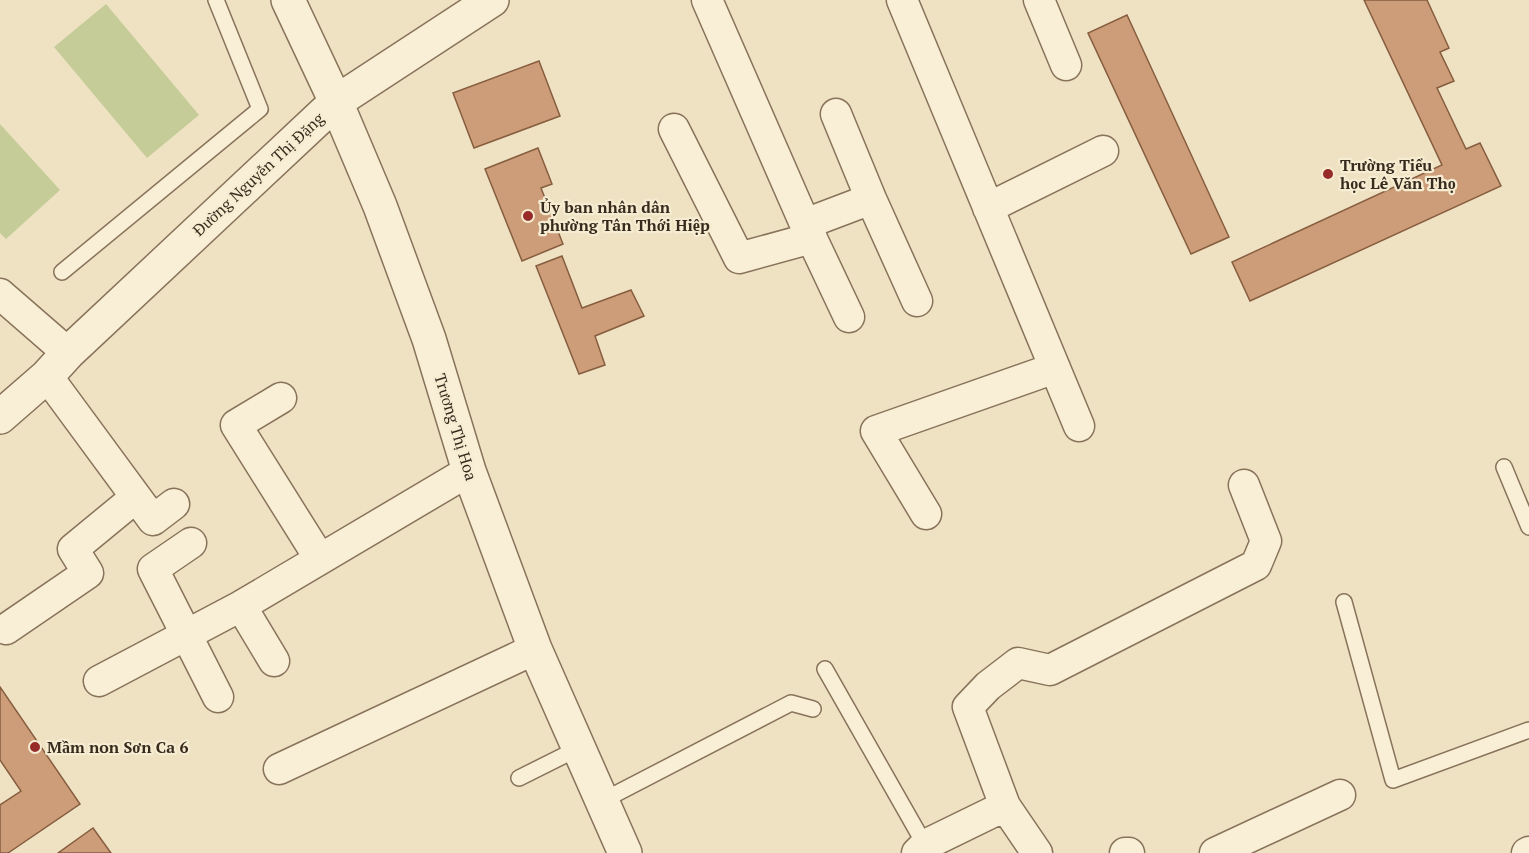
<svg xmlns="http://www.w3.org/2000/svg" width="1529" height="853" font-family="'PT Serif',serif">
	<rect width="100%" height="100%" fill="#eee2c3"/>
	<path fill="#c5cc97" d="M 106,4 L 199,115 L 147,158 L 54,47 Z
		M 0,124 L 60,190 L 6,239 L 0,233 Z"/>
	<path fill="#cc9d78" stroke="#875d3f" stroke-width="1.5" d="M 1364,0 L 1427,0 L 1449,48 L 1440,52 L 1454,81 L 1437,88 L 1466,149 L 1480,143 L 1501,186 L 1250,301 L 1232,262 L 1442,165 Z
		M 1127,15 L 1229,237 L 1191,254 L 1088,33 Z
		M 539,61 L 560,116 L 474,148 L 453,93 Z
		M 538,148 L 552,184 L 541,188 L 563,244 L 522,261 L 485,169 Z
		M 562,256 L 582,308 L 631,290 L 644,316 L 595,336 L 605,365 L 579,374 L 536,266 Z
		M 0,687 L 80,804 L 8,853 L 0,853 L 0,805 L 21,791 L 0,760 Z
		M 93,828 L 111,853 L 58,853 Z"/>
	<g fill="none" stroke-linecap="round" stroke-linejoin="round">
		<g stroke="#88735a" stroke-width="18">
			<path id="service" d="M 62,272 L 260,109 L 216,0
				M 1504,467 L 1529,527
				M 1344,602 L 1393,780 L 1529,730
				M 825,669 L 925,845
				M 519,778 L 579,748
				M 602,801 L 791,703 L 813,709"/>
		</g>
		<g stroke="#88735a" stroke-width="33">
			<path id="minor" d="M 707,0 L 805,224 L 849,317
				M 902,0 L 1079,426
				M 1039,0 L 1066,65
				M 836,114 L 871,199
				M 674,129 L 739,258 L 812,238
				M 988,208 L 1103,151
				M 805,224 L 871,199 L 917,301
				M 0,294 L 68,353
				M 47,376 L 153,520 L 174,504
				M 281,398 L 236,425 L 320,559
				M 926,514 L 876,431 L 1055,368
				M 191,543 L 153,569 L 218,697
				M 6,629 L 88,573 L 73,549 L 135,498
				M 274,661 L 241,606 L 469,471
				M 99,681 L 241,606
				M 279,769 L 535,649
				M 917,853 L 925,845 L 1005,806
				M 1037,853 L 1005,806 L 968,707 L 988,686 L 1018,663 L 1050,670 L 1256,565 L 1266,541 L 1244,485
				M 1125,853 L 1129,853
				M 1215,853 L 1340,795
				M 1527,853 L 1529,852"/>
		</g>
		<g stroke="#88735a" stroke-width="36">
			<path id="tertiary" d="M 288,0 L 336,102 L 380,206 L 429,339 L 469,471 L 535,649 L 625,853
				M 0,417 L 47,376 L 68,353 L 336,102 L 492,0"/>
		</g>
		<use href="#service" stroke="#f9efd6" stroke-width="15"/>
		<use href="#minor" stroke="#f9efd6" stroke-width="30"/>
		<use href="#tertiary" stroke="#f9efd6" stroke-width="33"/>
	</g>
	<g fill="#972b2a" stroke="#f5ecd2" stroke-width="2">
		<circle cx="1328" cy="174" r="6"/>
		<circle cx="528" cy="216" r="6"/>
		<circle cx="35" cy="747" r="6"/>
	</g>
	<g text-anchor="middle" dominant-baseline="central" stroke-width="4.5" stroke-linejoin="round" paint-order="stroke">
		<g font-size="16" font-weight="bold" fill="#382b1e" stroke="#f5ecd2" text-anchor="start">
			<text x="1340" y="165">Trường Tiểu<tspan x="1340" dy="18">học Lê Văn Thọ</tspan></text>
			<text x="540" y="207">Ủy ban nhân dân<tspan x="540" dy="18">phường Tân Thới Hiệp</tspan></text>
			<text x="47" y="747">Mầm non Sơn Ca 6</text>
		</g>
		<g font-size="16" fill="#382b1e" stroke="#f5ecd2">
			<text transform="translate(258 174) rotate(-43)">Đường Nguyễn Thị Đặng</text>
			<text transform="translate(456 427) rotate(73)">Trương Thị Hoa</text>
		</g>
	</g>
</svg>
